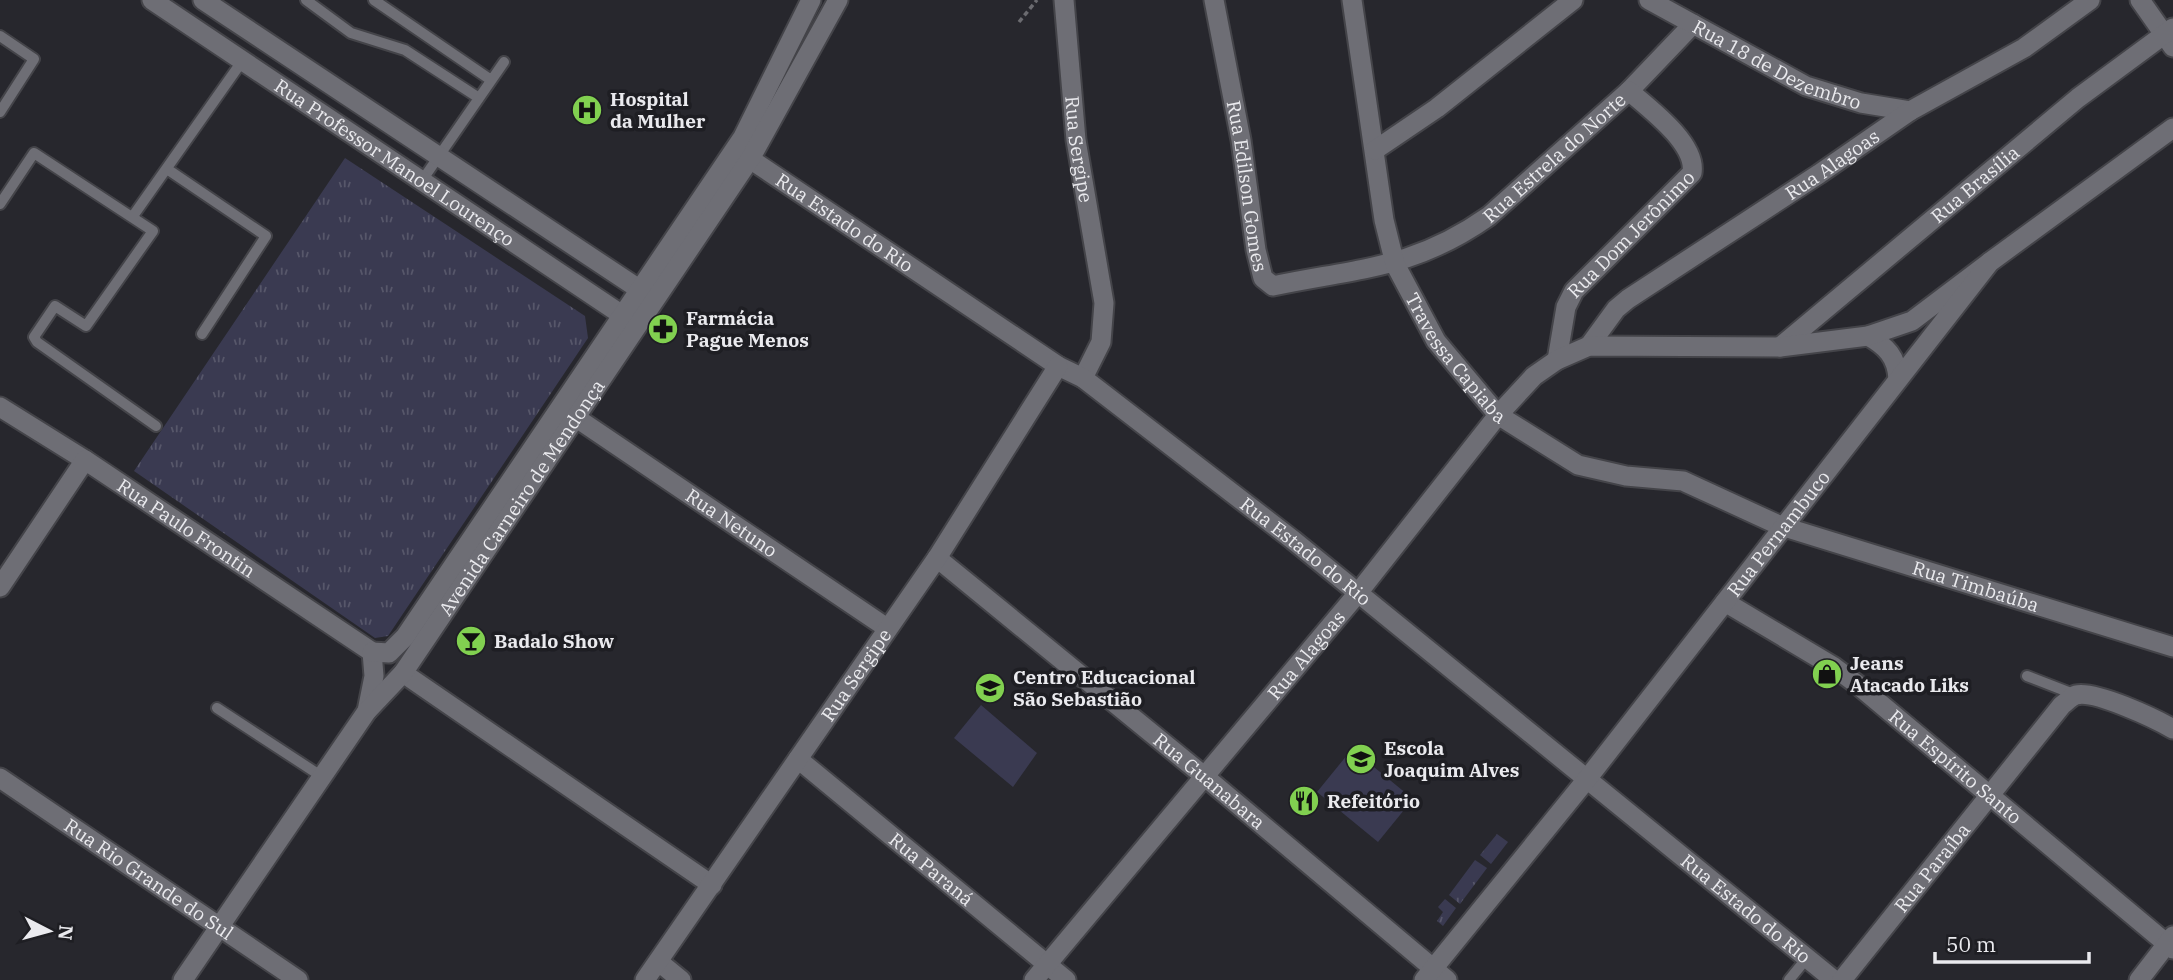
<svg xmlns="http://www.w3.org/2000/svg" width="2173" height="980" font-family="'IBM Plex Serif',serif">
	<defs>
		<pattern id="grass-tufts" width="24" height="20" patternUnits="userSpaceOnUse" patternTransform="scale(1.75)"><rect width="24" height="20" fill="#3a3a51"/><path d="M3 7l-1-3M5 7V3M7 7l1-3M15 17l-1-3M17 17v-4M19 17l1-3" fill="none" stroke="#57576a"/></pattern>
	</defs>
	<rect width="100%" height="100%" fill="#27272d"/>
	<path fill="url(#grass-tufts)" d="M 345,158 L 585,316 L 588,338 L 388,636 L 375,638 L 134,471 Z
		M 1497,834 L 1508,842 L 1491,864 L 1480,855 Z
		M 1475,860 L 1487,868 L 1460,904 L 1449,895 Z
		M 1445,899 L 1456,908 L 1443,926 L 1437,921 L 1443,912 L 1438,907 Z"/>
	<path fill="#3a3a51" d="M 981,705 L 1037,753 L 1013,787 L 954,738 Z
		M 1352,749 L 1413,799 L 1378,842 L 1317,792 Z"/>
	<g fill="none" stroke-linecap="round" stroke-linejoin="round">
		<g stroke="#444449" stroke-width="14">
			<path id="service" d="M 306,0 L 351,33 L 405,50 L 479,98
				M 374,0 L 491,80
				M 0,36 L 34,59 L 0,112
				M 167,169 L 266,236 L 202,334
				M 421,182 L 504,62
				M 0,204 L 34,153 L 153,231 L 86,326 L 55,306 L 34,337 L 37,342 L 156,426
				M 133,216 L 243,60
				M 2027,676 L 2076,695
				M 217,708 L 321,776
				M 1789,980 L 1807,958"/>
		</g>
		<g stroke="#444449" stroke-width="23">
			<g id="minor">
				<path id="s1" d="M 152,0 L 637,325"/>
				<path d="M 203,0 L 654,299"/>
				<path id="s2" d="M 1064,0 L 1076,140 L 1104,303 L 1101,342 L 1083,378"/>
				<path id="s3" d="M 1214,0 L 1241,140 L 1256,250 L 1263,278 L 1273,286 C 1359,268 1414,269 1489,216 L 1629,91 L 1693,24"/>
				<path id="s4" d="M 1352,0 L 1384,220 L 1395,264 L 1436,341 L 1498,415 L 1578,465 L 1626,476 L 1683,481 L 1781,526 L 2173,647"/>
				<path id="s5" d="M 1649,0 L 1806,86 L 1861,103 L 1910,111"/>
				<path d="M 2140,0 L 2173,47"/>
				<path d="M 1375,150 L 1437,108 L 1573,0"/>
				<path id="s6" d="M 750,159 L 1058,366 L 1083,378 L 1293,540 L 1834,980"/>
				<path id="s7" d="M 1589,346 L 1616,309 L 1628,299 L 1819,174 L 1910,111 L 2024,48 L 2090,0"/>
				<path id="s8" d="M 1780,347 L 2078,98 L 2173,28"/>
				<path id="s9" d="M 1557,360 L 1566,307 L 1574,291 L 1692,173 C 1697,144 1650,109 1629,91"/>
				<path d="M 0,407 L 85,460"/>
				<path id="s10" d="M 575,417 L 887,628"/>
				<path id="s11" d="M 937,558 L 1204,776 L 1447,980"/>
				<path id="s12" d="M 1725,602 L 1834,667 L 1858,685 L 2173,949"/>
				<path d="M 403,673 L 712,885"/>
				<path id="s13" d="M 798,759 L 1066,980"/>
				<path d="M 659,962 L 681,980"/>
				<path id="s14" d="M 645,980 L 937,558 L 1058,366"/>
				<path id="s15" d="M 1842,980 L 2062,705 C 2066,702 2072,696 2076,695 C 2095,690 2156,719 2173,729"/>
				<path d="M 2139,980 L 2173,936"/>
			</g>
		</g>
		<g stroke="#444449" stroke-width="23">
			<g id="tertiary">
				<path d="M 1868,336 C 1886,346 1897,357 1898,379"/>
				<path id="s16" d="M 0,587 L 85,460 L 372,652 L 374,676 L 367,711"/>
				<path id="s17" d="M 0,778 L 298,980"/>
				<path id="s18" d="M 1034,980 L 1358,593 L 1498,415 L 1534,376 L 1557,360 L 1589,346 L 1780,347 L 1868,336 L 1912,321 L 1990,262"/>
				<path id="s19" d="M 1424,980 L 1587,779 L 1990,262 L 2173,128"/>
			</g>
		</g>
		<g stroke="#444449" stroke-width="23">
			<g id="secondary">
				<path d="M 372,652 L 389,653 L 405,637 L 743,137 L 811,0"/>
				<path id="s20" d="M 183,980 L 367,711 L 403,673 L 750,159 L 838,0"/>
			</g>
		</g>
		<path stroke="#6b6b70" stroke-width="3.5" stroke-dasharray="5 3.5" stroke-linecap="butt" d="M 1019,22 L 1037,0"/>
		<use href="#service" stroke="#6e6e75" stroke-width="10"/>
		<use href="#minor" stroke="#6e6e75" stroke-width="19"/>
		<use href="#tertiary" stroke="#6e6e75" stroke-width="19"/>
		<use href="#secondary" stroke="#6e6e75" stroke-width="19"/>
	</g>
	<defs>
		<g id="hospital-disc" transform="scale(1.575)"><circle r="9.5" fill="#81d050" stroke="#1e1e23"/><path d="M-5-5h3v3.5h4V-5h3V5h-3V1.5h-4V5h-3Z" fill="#111"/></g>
		<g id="pharmacy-disc" transform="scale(1.575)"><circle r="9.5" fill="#81d050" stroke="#1e1e23"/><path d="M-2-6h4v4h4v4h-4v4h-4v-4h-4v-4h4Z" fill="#111"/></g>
		<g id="bar-disc" transform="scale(1.575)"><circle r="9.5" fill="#81d050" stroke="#1e1e23"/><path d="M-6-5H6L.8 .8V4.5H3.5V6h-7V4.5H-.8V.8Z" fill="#111"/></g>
		<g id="shop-disc" transform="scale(1.575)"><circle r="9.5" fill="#81d050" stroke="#1e1e23"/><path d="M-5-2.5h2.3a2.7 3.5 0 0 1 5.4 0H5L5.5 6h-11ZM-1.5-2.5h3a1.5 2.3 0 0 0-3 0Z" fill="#111"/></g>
		<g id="school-disc" transform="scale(1.575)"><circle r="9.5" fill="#81d050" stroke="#1e1e23"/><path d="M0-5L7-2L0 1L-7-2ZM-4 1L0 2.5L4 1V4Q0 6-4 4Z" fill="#111"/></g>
		<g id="restaurant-disc" transform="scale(1.575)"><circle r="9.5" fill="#81d050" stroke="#1e1e23"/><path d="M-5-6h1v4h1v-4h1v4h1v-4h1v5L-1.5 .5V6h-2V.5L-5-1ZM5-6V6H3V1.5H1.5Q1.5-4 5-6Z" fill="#111"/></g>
	</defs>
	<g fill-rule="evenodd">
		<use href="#hospital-disc" x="587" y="110"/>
		<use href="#pharmacy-disc" x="663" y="329"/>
		<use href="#bar-disc" x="471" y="641"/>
		<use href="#shop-disc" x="1827" y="674"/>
		<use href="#school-disc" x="990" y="688"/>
		<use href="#school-disc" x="1361" y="759"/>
		<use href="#restaurant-disc" x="1304" y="801"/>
	</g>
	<g text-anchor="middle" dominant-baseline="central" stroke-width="7" stroke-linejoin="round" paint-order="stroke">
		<g font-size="19" fill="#eaeaee" stroke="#1e1e23">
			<text stroke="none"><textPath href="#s5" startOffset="144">Rua 18 de Dezembro</textPath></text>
			<text stroke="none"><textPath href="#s2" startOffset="150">Rua Sergipe</textPath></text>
			<text stroke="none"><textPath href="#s3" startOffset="612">Rua Estrela do Norte</textPath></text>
			<text stroke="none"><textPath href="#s1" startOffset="292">Rua Professor Manoel Lourenço</textPath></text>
			<text stroke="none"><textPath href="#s7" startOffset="306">Rua Alagoas</textPath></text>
			<text stroke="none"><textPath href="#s3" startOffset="189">Rua Edilson Gomes</textPath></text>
			<text stroke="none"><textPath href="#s8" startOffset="254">Rua Brasília</textPath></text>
			<text stroke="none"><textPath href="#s6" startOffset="114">Rua Estado do Rio</textPath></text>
			<text stroke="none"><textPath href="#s9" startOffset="152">Rua Dom Jerônimo</textPath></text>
			<text stroke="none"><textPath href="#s4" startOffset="380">Travessa Capiaba</textPath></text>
			<text stroke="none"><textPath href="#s20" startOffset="590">Avenida Carneiro de Mendonça</textPath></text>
			<text stroke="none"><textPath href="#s10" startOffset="189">Rua Netuno</textPath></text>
			<text stroke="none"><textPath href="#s16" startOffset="275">Rua Paulo Frontin</textPath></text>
			<text stroke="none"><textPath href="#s19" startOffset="570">Rua Pernambuco</textPath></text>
			<text stroke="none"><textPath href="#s6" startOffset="681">Rua Estado do Rio</textPath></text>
			<text stroke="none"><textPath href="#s4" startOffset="964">Rua Timbaúba</textPath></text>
			<text stroke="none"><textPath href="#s18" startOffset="424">Rua Alagoas</textPath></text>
			<text stroke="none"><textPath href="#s14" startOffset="371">Rua Sergipe</textPath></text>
			<text stroke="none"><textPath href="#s12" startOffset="284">Rua Espírito Santo</textPath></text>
			<text stroke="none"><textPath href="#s11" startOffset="352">Rua Guanabara</textPath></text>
			<text stroke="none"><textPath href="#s15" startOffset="144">Rua Paraíba</textPath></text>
			<text stroke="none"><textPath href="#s13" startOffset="173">Rua Paraná</textPath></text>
			<text stroke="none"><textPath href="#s17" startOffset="180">Rua Rio Grande do Sul</textPath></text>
			<text stroke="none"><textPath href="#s6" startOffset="1248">Rua Estado do Rio</textPath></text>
		</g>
		<g font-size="19" font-weight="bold" fill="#eaeaee" stroke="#1e1e23" text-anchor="start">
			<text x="610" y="99">Hospital<tspan x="610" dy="22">da Mulher</tspan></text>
			<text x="686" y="318">Farmácia<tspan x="686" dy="22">Pague Menos</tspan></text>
			<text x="494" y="641">Badalo Show</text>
			<text x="1850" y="663">Jeans<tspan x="1850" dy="22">Atacado Liks</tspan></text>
			<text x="1013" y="677">Centro Educacional<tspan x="1013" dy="22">São Sebastião</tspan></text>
			<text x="1384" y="748">Escola<tspan x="1384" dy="22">Joaquim Alves</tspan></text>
			<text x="1327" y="801">Refeitório</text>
		</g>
	</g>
	<g transform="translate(49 931) rotate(96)" stroke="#1e1e23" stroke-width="5" paint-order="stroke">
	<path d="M0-5L12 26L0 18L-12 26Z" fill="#eaeaee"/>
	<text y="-10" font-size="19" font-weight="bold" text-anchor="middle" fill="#eaeaee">N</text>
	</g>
	<path d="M1935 952v10h154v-10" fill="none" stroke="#eaeaee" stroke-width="3.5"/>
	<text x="1946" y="952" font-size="21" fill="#eaeaee" stroke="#1e1e23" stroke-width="5" paint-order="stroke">50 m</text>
</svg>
